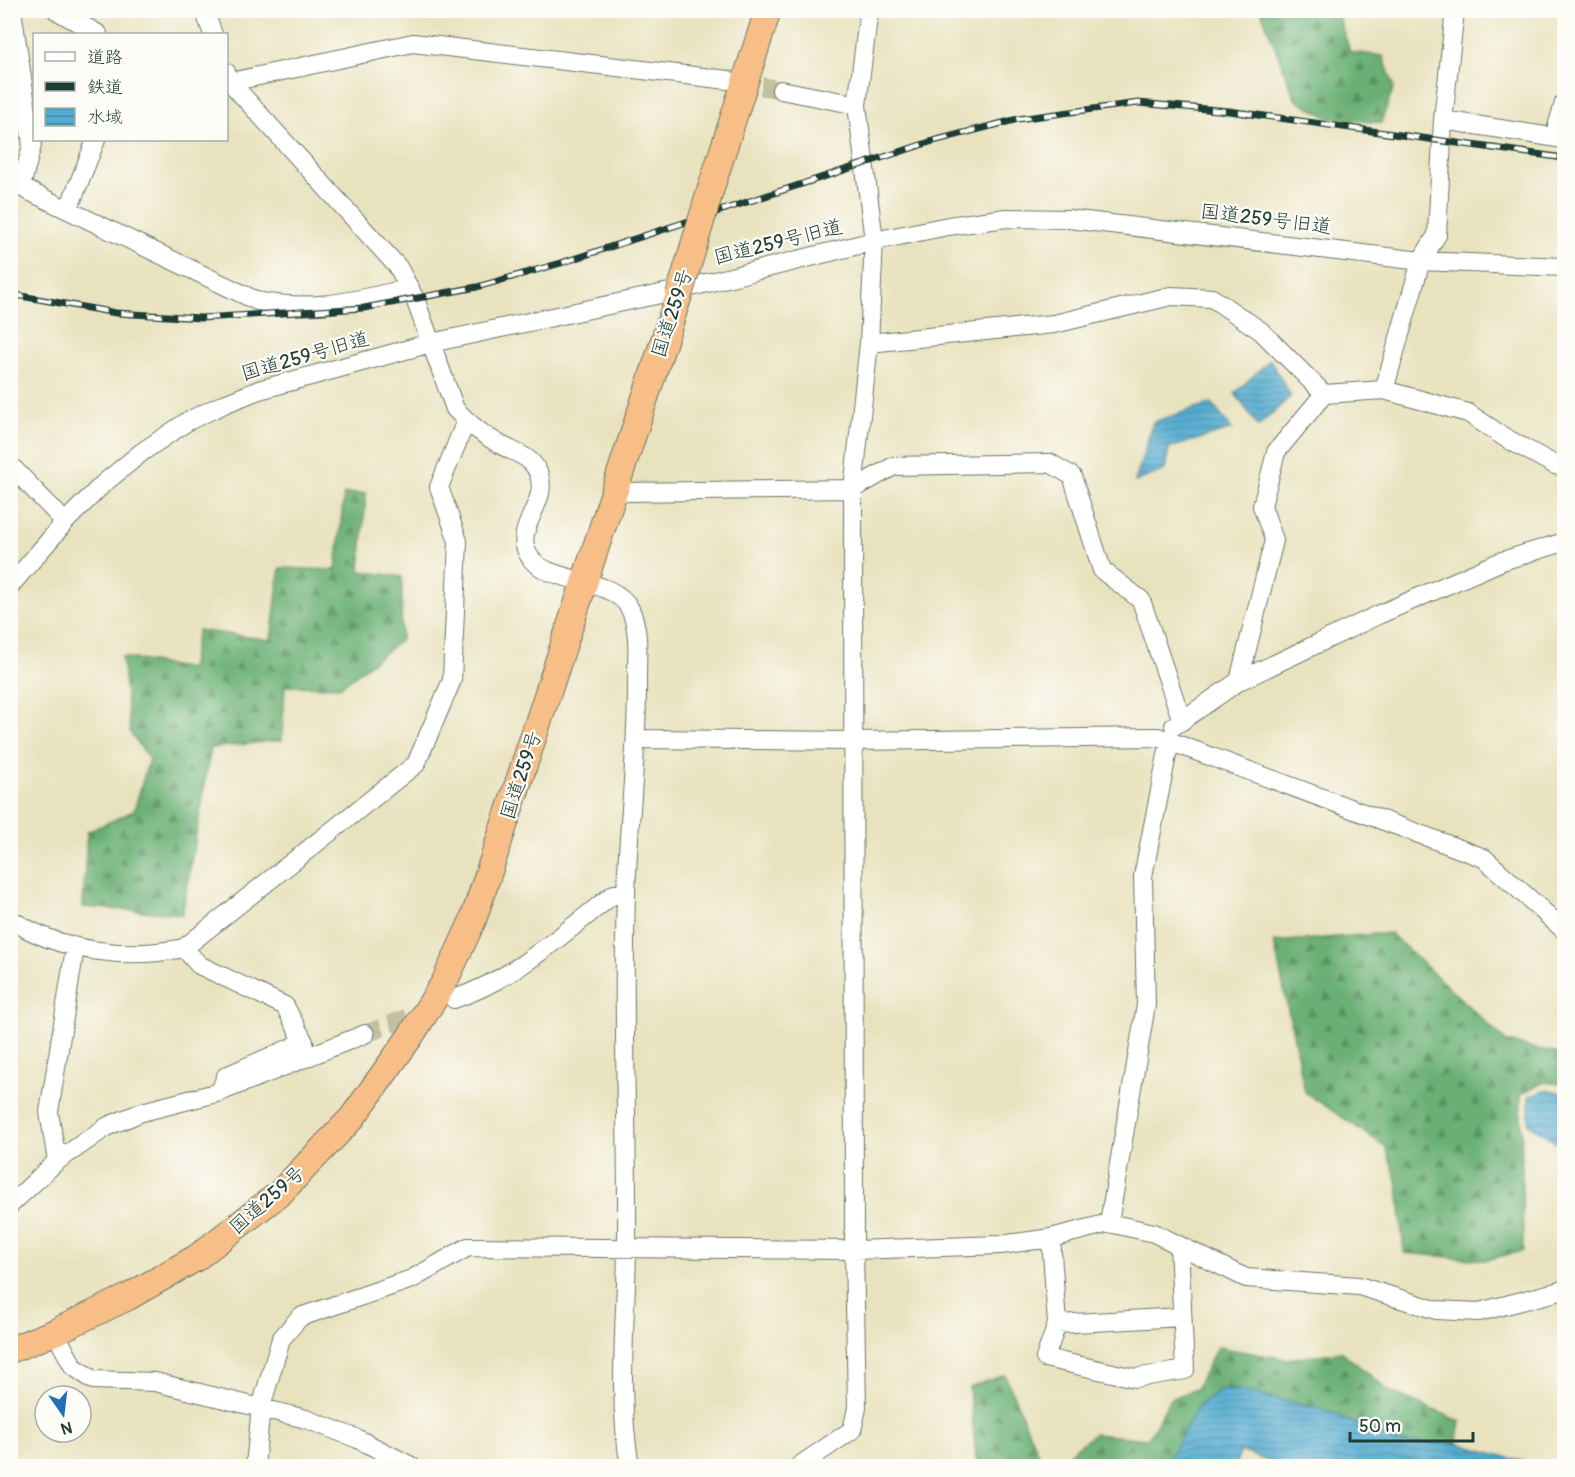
<svg xmlns="http://www.w3.org/2000/svg" width="1575" height="1477" font-family="Pangolin,'Klee One',sans-serif">
	<defs>
		<pattern id="forest-firs" width="22" height="20" patternUnits="userSpaceOnUse" patternTransform="scale(1.5)"><rect width="22" height="20" fill="#6bb074"/><path d="M5 1l3.5 6h-7zM16 11l3.5 6h-7z" fill="#579060"/></pattern>
		<pattern id="water-rules" width="6" height="5" patternUnits="userSpaceOnUse" patternTransform="scale(1.5)"><rect width="6" height="5" fill="#54acd1"/><path d="M0 2.5h6" fill="none" stroke="#458daa"/></pattern>
	</defs>
	<rect width="100%" height="100%" fill="#fdfcf7"/>
	<filter id="ink" filterUnits="userSpaceOnUse"><feTurbulence type="fractalNoise" baseFrequency=".0167" numOctaves="2"/><feDisplacementMap in="SourceGraphic" scale="12" xChannelSelector="R" yChannelSelector="G"/><feConvolveMatrix kernelMatrix="1 2 1 2 8 2 1 2 1" color-interpolation-filters="sRGB"/></filter>
	<filter id="wash" filterUnits="userSpaceOnUse"><feTurbulence type="fractalNoise" baseFrequency=".008" numOctaves="4" result="noise"/><feDisplacementMap in="SourceGraphic" scale="24" xChannelSelector="R" yChannelSelector="G"/><feGaussianBlur stdDeviation="1.35" result="paint"/><feColorMatrix in="noise" values="0 0 0 0 0 0 0 0 0 0 0 0 0 0 0 0 0 1.4 0 .05"/><feComposite in="paint" operator="in"/></filter>
	<g filter="url(#wash)">
		<rect width="100%" height="100%" fill="#e9e2be"/>
		<path fill="url(#forest-firs)" stroke="#457654" stroke-width="1.5" d="M 1261,11 L 1337,11 L 1350,52 L 1383,56 L 1394,86 L 1381,123 L 1329,118 L 1295,99 Z
			M 366,493 L 360,571 L 402,577 L 401,640 L 340,687 L 285,686 L 282,740 L 211,748 L 182,914 L 83,907 L 87,832 L 134,811 L 149,759 L 130,732 L 122,657 L 190,669 L 198,630 L 271,640 L 280,568 L 336,570 L 344,494 Z
			M 1390,933 L 1507,1042 L 1564,1055 L 1564,1084 L 1544,1082 L 1521,1094 L 1523,1251 L 1484,1260 L 1404,1253 L 1398,1184 L 1386,1147 L 1305,1092 L 1274,942 Z
			M 1217,1347 L 1286,1359 L 1342,1352 L 1389,1391 L 1460,1421 L 1457,1443 L 1396,1443 L 1326,1410 L 1238,1390 L 1219,1390 L 1198,1406 L 1165,1466 L 977,1466 L 969,1387 L 1005,1375 L 1041,1461 L 1062,1459 L 1094,1434 L 1148,1439 L 1170,1399 L 1196,1389 Z"/>
		<path fill="url(#water-rules)" stroke="#3a7482" stroke-width="1.5" d="M 1270,360 L 1291,396 L 1258,426 L 1235,393 Z
			M 1211,403 L 1232,429 L 1169,448 L 1165,470 L 1135,482 L 1153,422 Z
			M 1549,1090 L 1564,1093 L 1564,1148 L 1529,1124 L 1529,1096 Z
			M 1219,1390 L 1238,1390 L 1326,1410 L 1396,1443 L 1457,1443 L 1537,1466 L 1281,1466 L 1241,1451 L 1235,1466 L 1165,1466 L 1198,1406 Z"/>
	</g>
	<g filter="url(#ink)">
		<g fill="none" stroke-linecap="round" stroke-linejoin="round">
			<path stroke="#c1c1a2" stroke-width="18" stroke-dasharray="18 9" stroke-linecap="butt" d="M 735,81 L 781,90
				M 365,1034 L 430,1009"/>
			<g stroke="#667764" stroke-width="20">
				<path id="minor" d="M 12,10 L 32,145 L 21,187
					M 56,10 L 98,34
					M 204,10 L 213,34
					M 226,72 L 231,83 L 398,267 L 415,299 L 455,409 C 468,423 484,436 501,445 C 515,453 531,456 538,472 C 552,505 507,529 532,560 C 553,584 614,577 630,609 C 640,630 637,655 637,678 C 638,751 628,823 626,896 C 622,1013 628,1131 627,1249 C 626,1320 617,1396 630,1466
					M 226,83 L 413,43 L 728,80
					M 781,90 L 857,105
					M 1443,120 L 1564,139
					M 1554,137 L 1564,103
					M 10,182 L 257,301 C 318,312 351,301 410,288
					M 68,210 L 96,140
					M 869,343 L 1054,324 L 1171,296 L 1212,298 L 1261,331 L 1324,394
					M 1384,390 L 1421,261 L 1437,235 L 1443,120 L 1455,10
					M 10,465 L 65,522
					M 613,490 L 627,492 L 853,489 L 894,466 L 1050,463 L 1072,476 L 1102,570 L 1141,600 L 1182,721
					M 10,586 L 65,522 L 103,484 L 142,452 L 188,421 L 224,404 L 259,390 L 431,343 L 679,290 L 874,241 L 948,226 L 1006,218 L 1069,219 L 1421,261 L 1564,267
					M 1239,681 L 1274,540 L 1262,506 L 1276,452 L 1324,394 L 1384,390 L 1468,413 L 1504,437 L 1555,465 L 1564,467
					M 1174,726 L 1239,681 L 1378,615 L 1502,561 L 1564,542
					M 638,739 L 853,741 L 1158,737 L 1484,858 L 1564,930
					M 10,919 C 61,952 126,960 184,948 L 416,764 L 452,680 L 458,541 L 439,487 L 466,421
					M 184,948 L 199,965 L 285,1006 L 304,1042 L 226,1076 L 220,1092
					M 454,999 C 515,979 563,933 614,894 L 626,894
					M 57,1161 L 49,1112 L 75,948
					M 10,1205 L 57,1161 L 108,1126 L 142,1112 L 220,1092 L 365,1034
					M 1109,1223 L 1146,1005 L 1143,876 L 1170,740
					M 1051,1238 L 1057,1324 L 1045,1358 L 1135,1378 L 1185,1370 L 1179,1246
					M 1057,1324 L 1182,1317
					M 55,1332 L 73,1366 L 93,1380 L 155,1382 L 306,1419 L 358,1439 L 411,1466
					M 255,1466 L 261,1407 L 281,1339 L 300,1317 L 412,1279 L 468,1247 L 854,1250 L 1000,1245 L 1051,1238 L 1109,1223 L 1154,1233 L 1246,1278 L 1359,1286 L 1436,1310 L 1479,1312 L 1564,1290
					M 799,1466 L 852,1430 L 857,1408 L 854,1250 L 853,489 L 869,343 L 874,241 L 857,105 L 869,10"/>
			</g>
			<g stroke="#667764" stroke-width="28">
				<path id="highway" d="M 711,188 L 768,10
					M 10,1350 L 55,1332 L 128,1297 L 196,1258 L 280,1193 L 352,1118 L 410,1037 L 444,983 L 473,920 L 679,295"/>
			</g>
			<use href="#minor" stroke="#fff" stroke-width="18"/>
			<use href="#highway" stroke="#f7be88" stroke-width="26"/>
			<g stroke="#1f3d34" stroke-width="7">
				<path id="rail" d="M 10,294 L 116,313 L 201,318 L 364,308 L 477,287 L 561,263 L 933,141 L 1018,119 L 1138,103 L 1229,111 L 1564,158"/>
			</g>
			<use href="#rail" stroke="#fdfcf7" stroke-width="4.5" stroke-dasharray="14" stroke-linecap="butt"/>
			<g stroke="#667764" stroke-width="28" stroke-linecap="butt">
				<path id="highway-bridge" d="M 679,295 L 711,188"/>
			</g>
			<use href="#highway-bridge" stroke="#f7be88" stroke-width="26"/>
		</g>
	</g>
	<g text-anchor="middle" dominant-baseline="central" stroke-width="4.5" stroke-linejoin="round" paint-order="stroke">
		<g font-size="20" fill="#1f3d34" stroke="#fdfcf7">
			<text transform="translate(1266 219) rotate(7)">国道259号旧道</text>
			<text transform="translate(778 242) rotate(-14)">国道259号旧道</text>
			<text transform="translate(672 313) rotate(-72)">国道259号</text>
			<text transform="translate(305 356) rotate(-16)">国道259号旧道</text>
			<text transform="translate(521 775) rotate(-72)">国道259号</text>
			<text transform="translate(267 1200) rotate(-41)">国道259号</text>
		</g>
	</g>
	<rect width="1575" height="1477" fill="none" stroke="#fdfcf7" stroke-width="36"/>
	<rect x="33" y="33" width="195" height="108" fill="#fdfcf7" stroke="#a4b0a9" stroke-width="1.5"/>
	<rect x="45" y="52" width="30" height="9" fill="#ffffff" stroke="#a4b0a9" stroke-width="1.5"/>
	<text x="87" y="63" font-size="18" fill="#1f3d34">道路</text>
	<rect x="45" y="82" width="30" height="9" fill="#1f3d34" stroke="#a4b0a9" stroke-width="1.5"/>
	<text x="87" y="93" font-size="18" fill="#1f3d34">鉄道</text>
	<rect x="45" y="108" width="30" height="18" fill="url(#water-rules)" stroke="#a4b0a9" stroke-width="1.5"/>
	<text x="87" y="123" font-size="18" fill="#1f3d34">水域</text>
	<g transform="translate(63 1414) rotate(166)"><circle r="28" fill="#fdfcf7" stroke="#a4b0a9" stroke-width="1.5"/>
	<path d="M0-4.5L10 22L0 15L-10 22Z" fill="#1f6fb2"/>
	<text y="-9" font-size="16" font-weight="bold" text-anchor="middle" fill="#1f3d34">N</text>
	</g>
	<path d="M1350 1432v9h123v-9" fill="none" stroke="#1f3d34" stroke-width="3"/>
	<text x="1359" y="1432" font-size="18" fill="#1f3d34" stroke="#fdfcf7" stroke-width="4.5" paint-order="stroke">50 m</text>
</svg>
